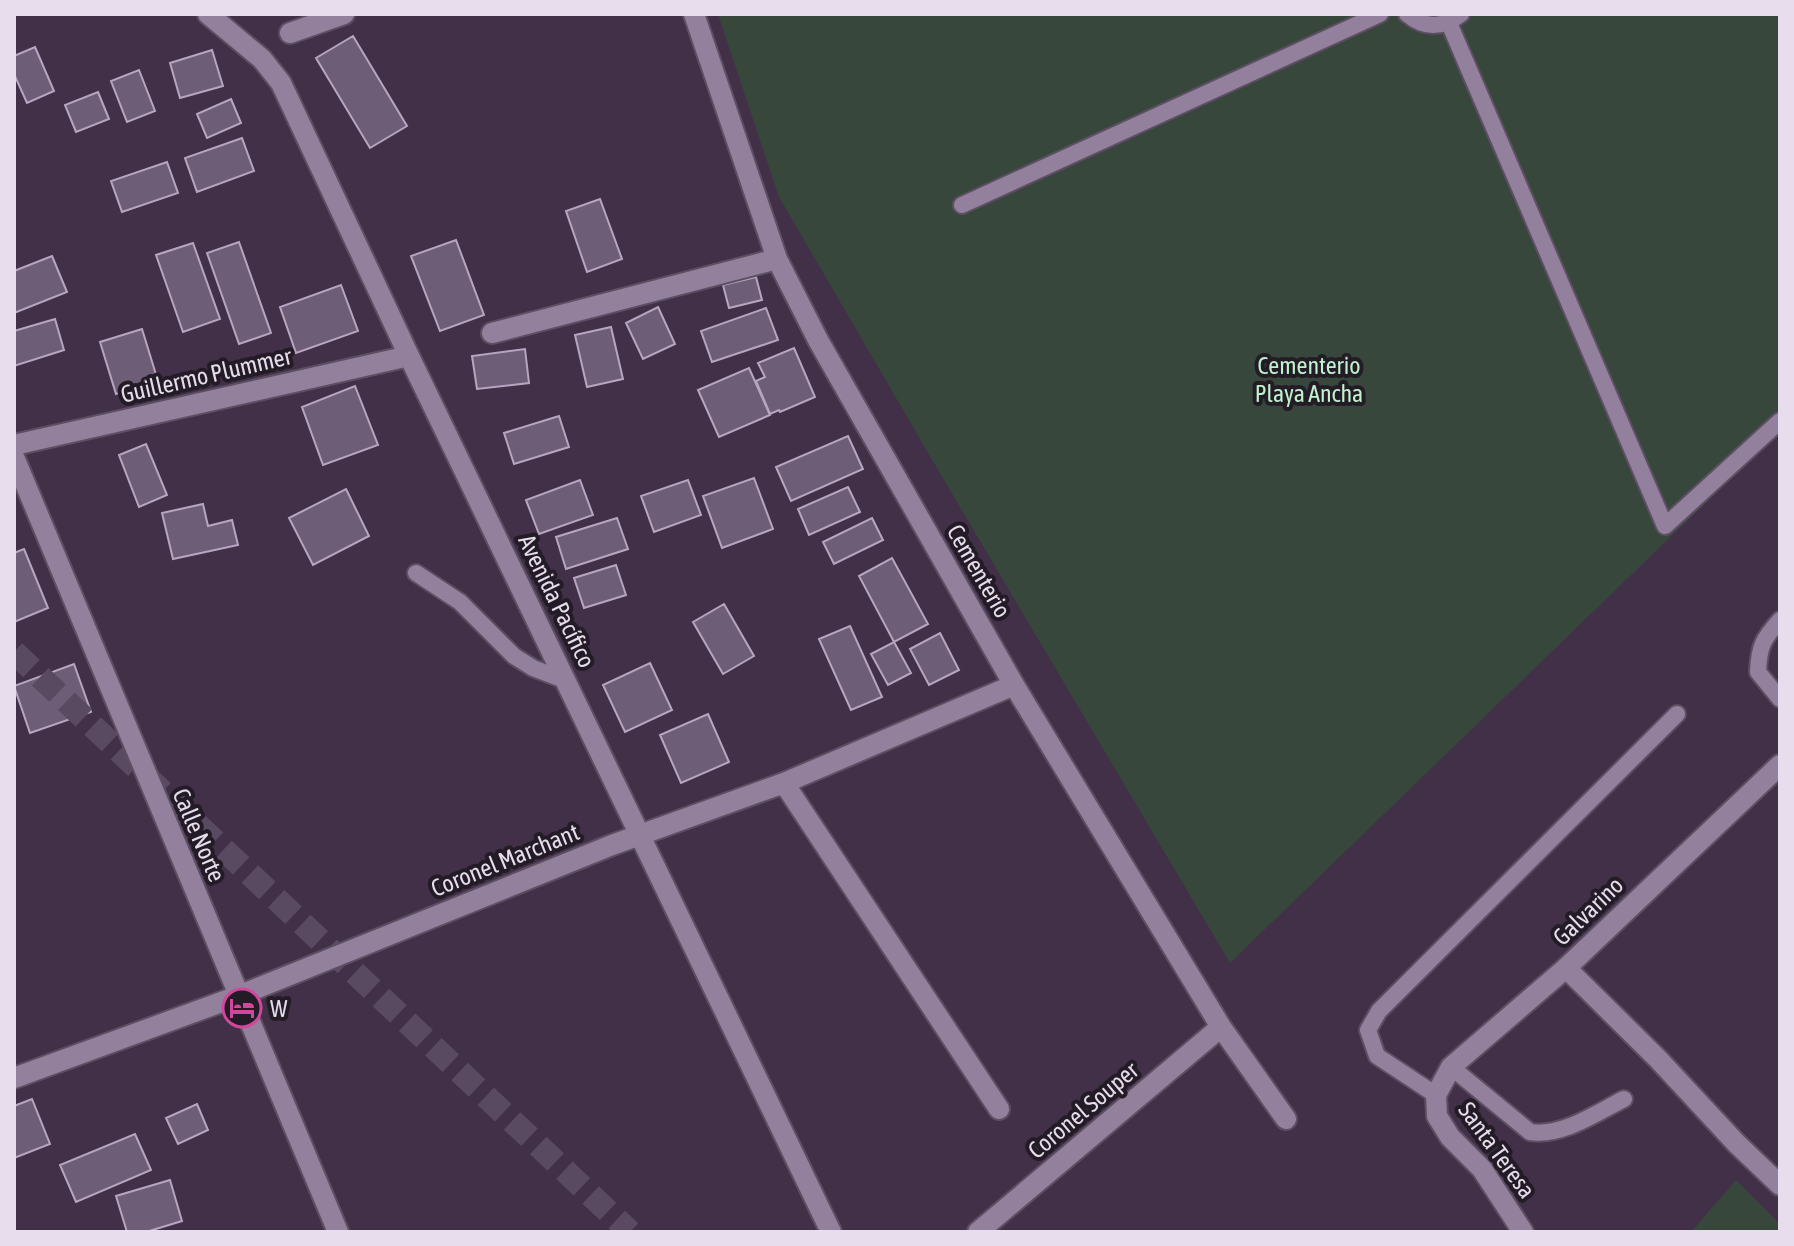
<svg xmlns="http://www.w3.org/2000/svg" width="1794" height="1246" font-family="'Asap Condensed',sans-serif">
	<rect width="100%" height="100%" fill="#413048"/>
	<path fill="#38473c" d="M 718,14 L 1780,14 L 1780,431 L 1230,963 L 941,475 L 779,197 Z
		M 1736,1180 L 1780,1224 L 1780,1232 L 1691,1232 Z"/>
	<path fill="#6d5d76" stroke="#b8a5c2" stroke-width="2" d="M 353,36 L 407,126 L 370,148 L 316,58 Z
		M 35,47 L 54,91 L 27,103 L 14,74 L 14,56 Z
		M 212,50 L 223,86 L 180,98 L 170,63 Z
		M 139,70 L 155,111 L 127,122 L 111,81 Z
		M 98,92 L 109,119 L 76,132 L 65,105 Z
		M 231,99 L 241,123 L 207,138 L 197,114 Z
		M 242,138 L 254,171 L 197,192 L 185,158 Z
		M 167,162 L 178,193 L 122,212 L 111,181 Z
		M 600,199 L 622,259 L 587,272 L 566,211 Z
		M 456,240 L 484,315 L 440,331 L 411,256 Z
		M 239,242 L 271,333 L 239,344 L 207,253 Z
		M 193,243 L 220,319 L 183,332 L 156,255 Z
		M 52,256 L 67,292 L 14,313 L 14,271 Z
		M 756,277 L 762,300 L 729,308 L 723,285 Z
		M 341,285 L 358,331 L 296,353 L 280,307 Z
		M 658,307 L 675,344 L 643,359 L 626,323 Z
		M 766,308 L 778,340 L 712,362 L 701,331 Z
		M 55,319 L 64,350 L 14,366 L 14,331 Z
		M 611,327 L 623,379 L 587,387 L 575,335 Z
		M 142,329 L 158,381 L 116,394 L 100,342 Z
		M 794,348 L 815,397 L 780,412 L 779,410 L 770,414 L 756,381 L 765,377 L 758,363 Z
		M 525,349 L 529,383 L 477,389 L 472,356 Z
		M 749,368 L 770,415 L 719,437 L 698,390 Z
		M 355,386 L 378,445 L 323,465 L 302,407 Z
		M 559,416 L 569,447 L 514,464 L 504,433 Z
		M 848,436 L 863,469 L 791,501 L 776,467 Z
		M 146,444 L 167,495 L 139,507 L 119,455 Z
		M 754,478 L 773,529 L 722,548 L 703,496 Z
		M 580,480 L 593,515 L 539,534 L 526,500 Z
		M 688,480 L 701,515 L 654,532 L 641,496 Z
		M 848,487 L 860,512 L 809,535 L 798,509 Z
		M 346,489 L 369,536 L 313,565 L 289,518 Z
		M 203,504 L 208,526 L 232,520 L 238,545 L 173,559 L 162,513 Z
		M 617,518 L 628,549 L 566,569 L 556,537 Z
		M 872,518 L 883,540 L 834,564 L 823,542 Z
		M 24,549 L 48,608 L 14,622 L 14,553 Z
		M 892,558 L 928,624 L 894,642 L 859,576 Z
		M 616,565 L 626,595 L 584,608 L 574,578 Z
		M 724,604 L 754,656 L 723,674 L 693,622 Z
		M 850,626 L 882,697 L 851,710 L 819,639 Z
		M 940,633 L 959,670 L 929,685 L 910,649 Z
		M 894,642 L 911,673 L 888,685 L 871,654 Z
		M 650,663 L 672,710 L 625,732 L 603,685 Z
		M 74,664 L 91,712 L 30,733 L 14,686 Z
		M 708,714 L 729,762 L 681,783 L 660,735 Z
		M 32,1099 L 50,1144 L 14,1158 L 14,1106 Z
		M 197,1104 L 208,1130 L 178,1144 L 166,1118 Z
		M 135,1134 L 151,1170 L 76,1202 L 60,1165 Z
		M 170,1180 L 182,1221 L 146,1232 L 127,1232 L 116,1196 Z"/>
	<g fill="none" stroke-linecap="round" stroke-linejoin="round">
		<path stroke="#5a4a61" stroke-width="24" stroke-dasharray="24 12" stroke-linecap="butt" d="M 14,652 L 630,1232"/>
		<g stroke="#5d4f63" stroke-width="20">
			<path id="lane" d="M 1407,14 C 1425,29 1443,28 1461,14
				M 1449,23 L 1665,526 L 1780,421
				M 962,205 L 1380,14
				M 416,573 L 460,602 L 514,656 L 533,668 L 567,681
				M 1780,620 C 1763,639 1759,646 1758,672 L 1780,699
				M 1451,1067 L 1530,1132 C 1562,1137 1596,1113 1624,1099
				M 1436,1095 L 1377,1056 L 1368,1030 L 1379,1011 L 1677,714"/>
		</g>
		<g stroke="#5d4f63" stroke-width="24">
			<path id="street" d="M 694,14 L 777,259 L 818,340 L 1014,685 L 1221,1027 L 1286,1119
				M 290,33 L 344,14
				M 492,333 L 777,259
				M 14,445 L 409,356
				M 14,457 L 338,1232
				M 784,783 L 999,1109
				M 1566,968 L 1658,1059 L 1736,1143 L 1780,1185
				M 14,1078 L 238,996 L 612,845 L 784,783 L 1014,685
				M 978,1232 L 1221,1027"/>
		</g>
		<g stroke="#5d4f63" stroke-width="24">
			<path id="secondary" d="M 208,14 L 262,59 L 281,83 L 409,356 L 831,1232
				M 1523,1232 L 1482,1169 L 1450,1137 L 1437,1116 L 1436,1095 L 1451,1067 L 1566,968 L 1780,765"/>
		</g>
		<use href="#lane" stroke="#93809c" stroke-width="16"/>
		<use href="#street" stroke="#93809c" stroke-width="20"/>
		<use href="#secondary" stroke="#93809c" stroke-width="20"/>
	</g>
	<defs>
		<g id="hotel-ring" transform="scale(2)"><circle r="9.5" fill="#231c27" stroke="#d1479c" stroke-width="1.5"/><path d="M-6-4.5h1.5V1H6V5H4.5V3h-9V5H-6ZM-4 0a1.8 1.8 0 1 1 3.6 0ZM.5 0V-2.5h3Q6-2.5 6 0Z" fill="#d1479c"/></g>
	</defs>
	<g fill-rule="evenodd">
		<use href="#hotel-ring" x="242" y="1008"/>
	</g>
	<g text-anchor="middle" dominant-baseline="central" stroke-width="8" stroke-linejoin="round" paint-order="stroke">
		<g font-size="24" fill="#bff2cd" stroke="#231c27">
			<text x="1309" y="365">Cementerio<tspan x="1309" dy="28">Playa Ancha</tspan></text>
		</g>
		<g font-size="24" fill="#e7ddec" stroke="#231c27">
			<text transform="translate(206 375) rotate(-13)">Guillermo Plummer</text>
			<text transform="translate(979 571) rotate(60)">Cementerio</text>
			<text transform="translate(557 601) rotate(64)">Avenida Pacífico</text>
			<text transform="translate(199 835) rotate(67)">Calle Norte</text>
			<text transform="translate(505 860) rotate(-22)">Coronel Marchant</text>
			<text transform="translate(1588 911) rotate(-44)">Galvarino</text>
			<text transform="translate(1083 1110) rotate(-40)">Coronel Souper</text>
			<text transform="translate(1497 1150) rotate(54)">Santa Teresa</text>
		</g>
		<g font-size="24" fill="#e7ddec" stroke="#231c27" text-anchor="start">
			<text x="270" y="1008">W</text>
		</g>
	</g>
	<rect width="1794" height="1246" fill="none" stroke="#e7ddec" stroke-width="32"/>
</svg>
